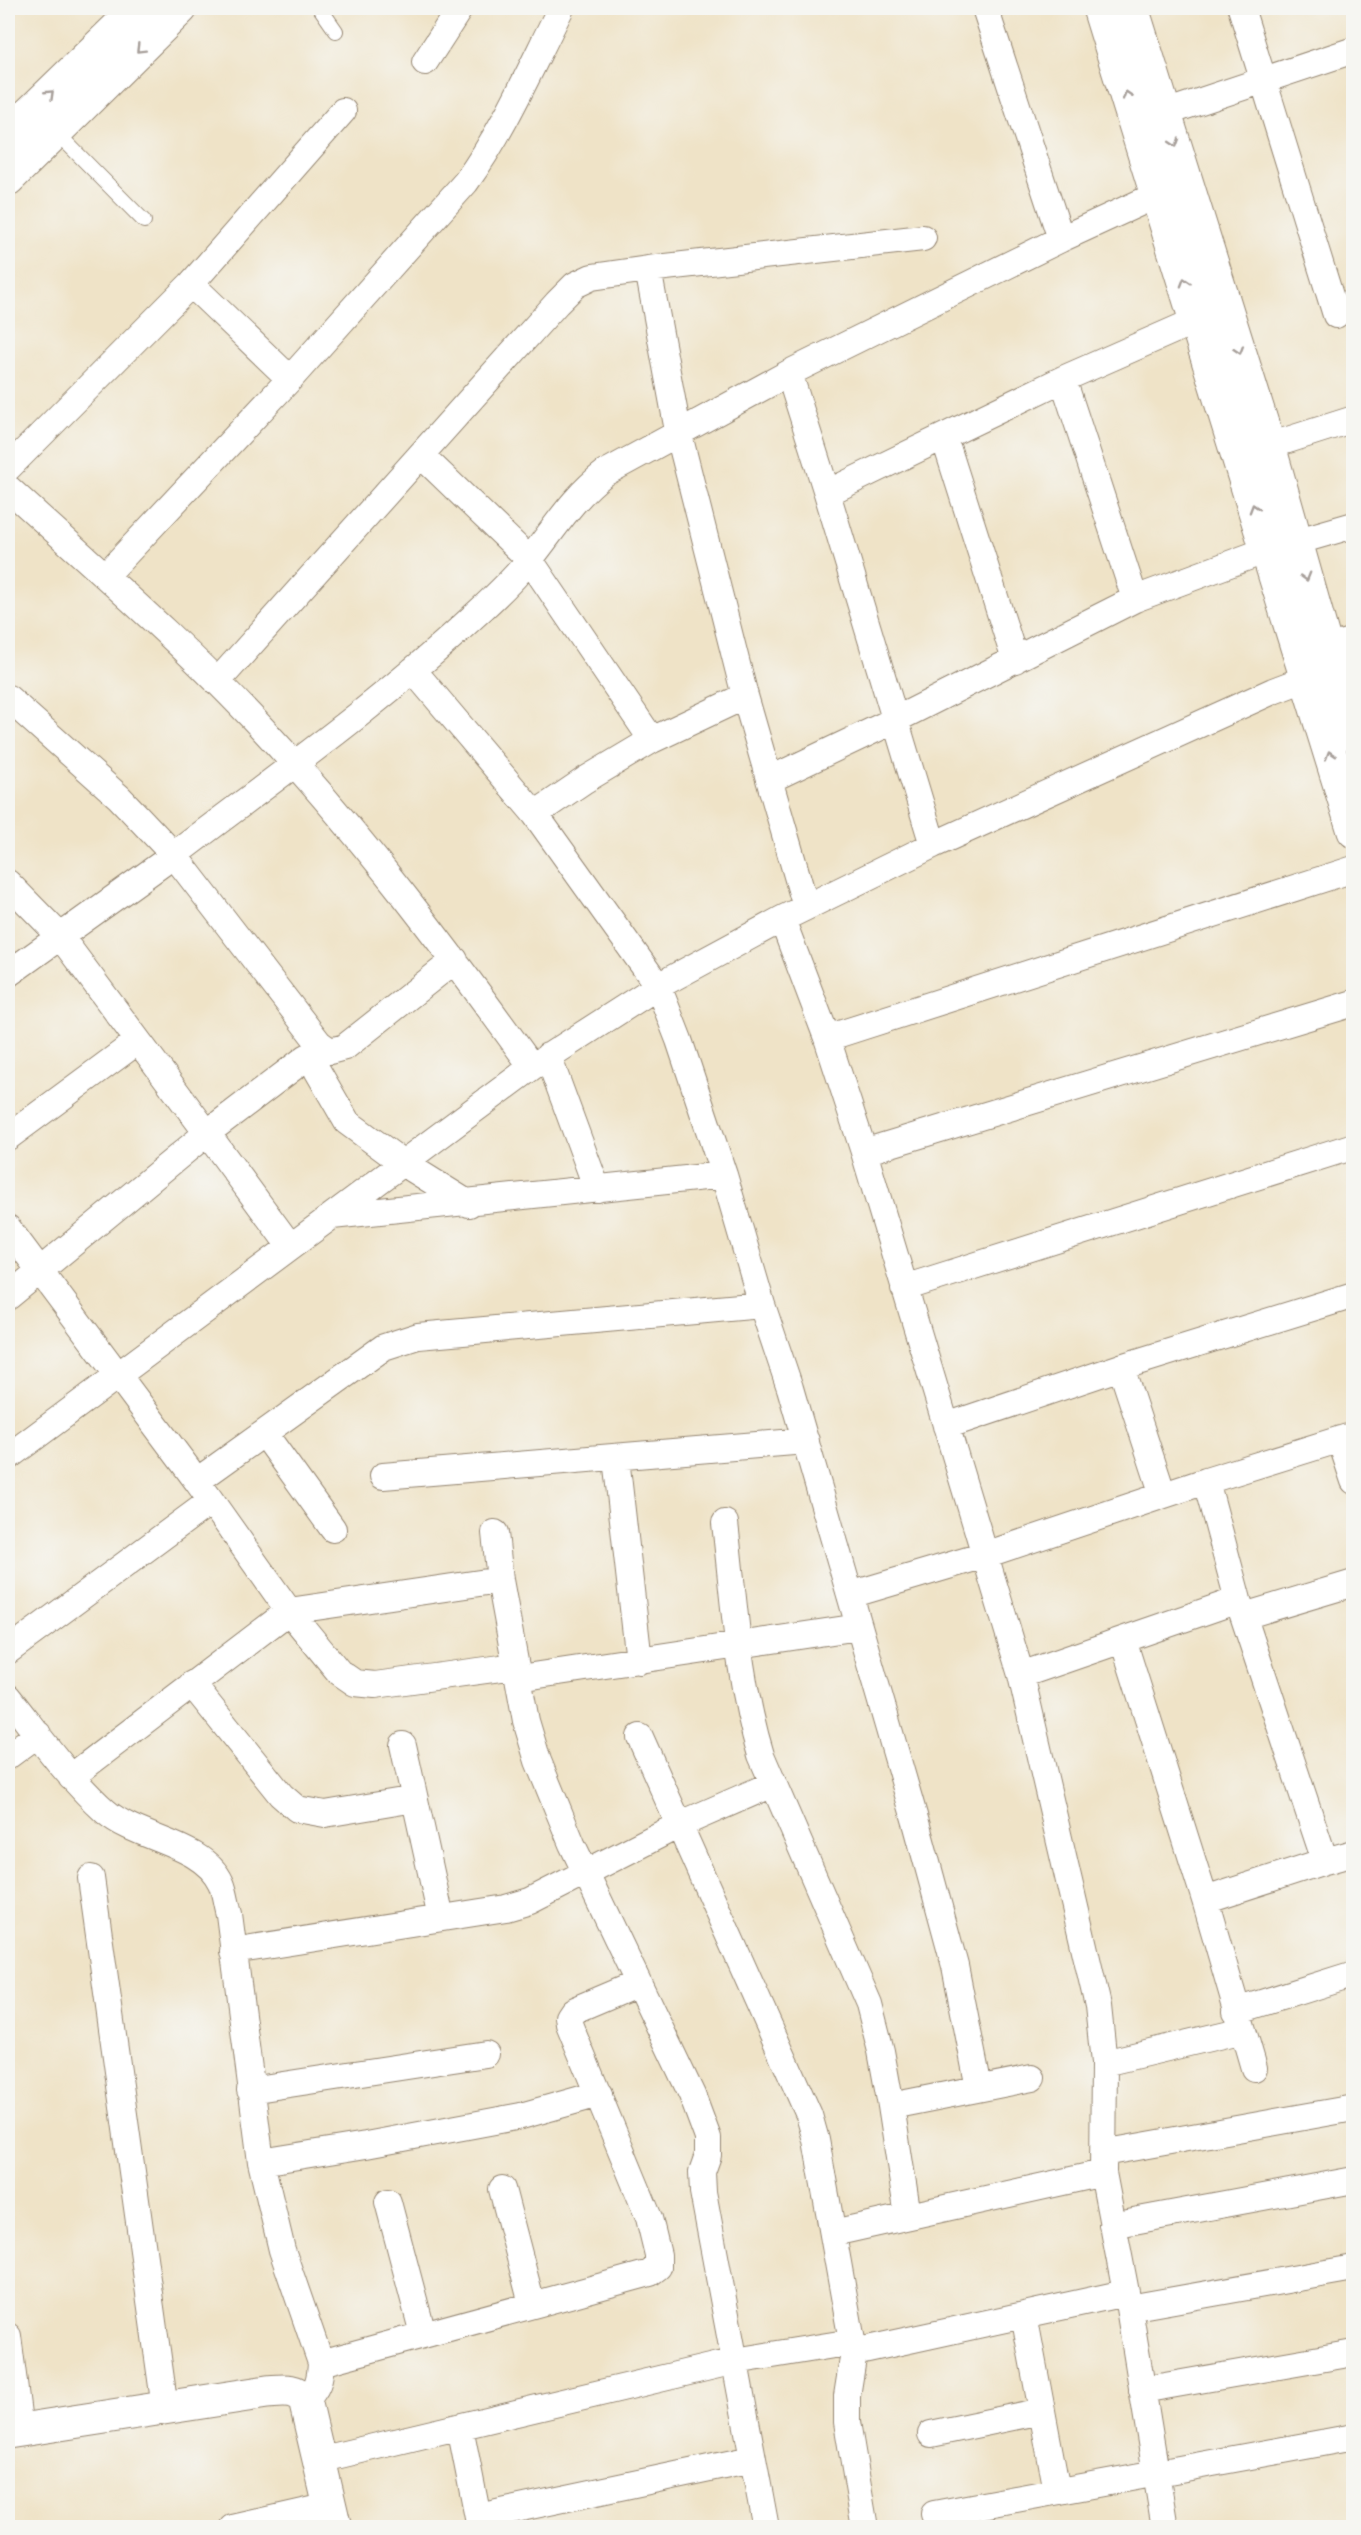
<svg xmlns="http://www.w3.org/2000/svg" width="1361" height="2535" font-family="Itim,sans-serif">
	<rect width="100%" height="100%" fill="#f6f6f2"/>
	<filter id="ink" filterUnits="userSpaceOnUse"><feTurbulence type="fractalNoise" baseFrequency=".0167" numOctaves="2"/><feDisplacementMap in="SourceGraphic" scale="12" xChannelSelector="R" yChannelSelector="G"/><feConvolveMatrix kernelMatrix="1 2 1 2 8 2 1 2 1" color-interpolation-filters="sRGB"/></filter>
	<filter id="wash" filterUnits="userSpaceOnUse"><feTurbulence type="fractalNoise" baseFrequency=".008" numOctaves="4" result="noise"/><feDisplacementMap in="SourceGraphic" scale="24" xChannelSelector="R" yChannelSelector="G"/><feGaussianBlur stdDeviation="1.35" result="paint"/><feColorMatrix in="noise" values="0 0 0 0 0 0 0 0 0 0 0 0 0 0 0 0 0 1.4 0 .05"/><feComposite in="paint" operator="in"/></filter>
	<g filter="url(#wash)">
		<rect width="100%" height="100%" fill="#efe3c7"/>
	</g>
	<g filter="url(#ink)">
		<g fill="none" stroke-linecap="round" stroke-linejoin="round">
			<g stroke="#958672" stroke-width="16">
				<path id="lane" d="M 320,8 L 336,31
					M 56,132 L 144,221"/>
			</g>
			<g stroke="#958672" stroke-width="28">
				<path id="street" d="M 985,8 L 1061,239
					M 1241,8 L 1336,315
					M 425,62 L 460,8
					M 1165,113 L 1354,50
					M 648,269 L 678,431 L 745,696 L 806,907
					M 191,284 L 343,111
					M 789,373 L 827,493
					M 1063,379 L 1135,599
					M 944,437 L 1015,660
					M 1269,446 L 1354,419
					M 421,455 L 530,560 L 652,740
					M 8,468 L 191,284 L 290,379
					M 8,488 C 93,566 182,642 261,727 C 360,833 447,949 532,1067
					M 105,576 L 290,379 L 466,182 C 505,128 531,67 561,8
					M 1326,648 L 1354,640
					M 413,670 L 535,814 L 658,986 L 679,1040 L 724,1175 L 762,1305 L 790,1388 L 917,1826 L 955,1966 L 979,2088
					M 217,682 L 557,303 L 575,285 L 592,277 L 648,269 L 923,238
					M 8,698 L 119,797 L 174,855 C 275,778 380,704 473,617 C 493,599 514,579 531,558 C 555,528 574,496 605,473 L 789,373 L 1061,239 L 1172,188
					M 771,779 L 895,720 L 1135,599 L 1267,550 L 1354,525
					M 535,814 L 585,780 L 652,740 L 745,696
					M 933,845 L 827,493 L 1063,379 L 1211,314
					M 8,883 L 60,936 L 207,1133 L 307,1057
					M 782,919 L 827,1038 L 864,1152 L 1021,1675 L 1098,2006 L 1104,2063 L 1103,2173 L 1129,2308 L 1165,2528
					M 8,974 L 174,855 L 319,1043 L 330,1051 L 345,1047 L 455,960
					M 827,1038 L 1354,869
					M 548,1056 L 597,1189
					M 317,1070 L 347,1122 L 403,1163 L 469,1204
					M 8,1137 L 138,1041
					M 864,1152 L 1354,1003
					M 332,1216 L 724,1175
					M 8,1228 L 197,1481 L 289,1611 L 339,1672 L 355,1683 L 375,1685 L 516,1666
					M 904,1288 L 1354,1146
					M 8,1297 L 207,1133 L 290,1246
					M 1121,1367 L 1163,1495
					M 946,1426 L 1121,1367 L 1354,1295
					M 264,1433 L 333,1529
					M 1340,1439 L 1354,1481
					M 8,1457 L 532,1067 L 658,986 L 782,919 L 933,845 L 1273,691 L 1323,672
					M 616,1458 L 639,1661
					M 383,1476 L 806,1441
					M 197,1481 L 384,1347 L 418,1336 L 762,1305
					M 1206,1481 L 1354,1435
					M 725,1523 C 734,1600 738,1681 761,1755 L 869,2004 L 881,2051 L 891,2106 L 908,2216
					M 495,1533 L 500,1580 L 526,1721 L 538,1761 L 572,1844 L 692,2095 L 708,2138 L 708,2155 L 702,2172 L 703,2192 L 766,2528
					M 850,1595 L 985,1555 L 1206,1481 L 1238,1600 L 1325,1861 L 1354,1853
					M 1244,1616 L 1354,1583
					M 1123,1640 L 1205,1900 L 1325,1861
					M 8,1651 L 211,1501
					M 1021,1675 L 1238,1600
					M 519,1678 L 859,1627
					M 192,1684 L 281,1795 L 297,1809 L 325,1814 L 415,1799
					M 8,1697 C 39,1736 68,1778 106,1812 C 139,1840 203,1843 221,1883 C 225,1892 226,1904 229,1914 L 261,2162 L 282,2250 L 321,2363 C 320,2380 318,2389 305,2400
					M 640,1737 L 809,2115 L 816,2140 L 854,2352 L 847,2396 L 847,2422 L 865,2528
					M 403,1745 L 441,1918
					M 8,1756 L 38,1734
					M 71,1777 L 289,1611 L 500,1580
					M 91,1878 L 165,2408
					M 1205,1900 L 1254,2068
					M 233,1951 L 506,1908 L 530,1901 L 679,1825 L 773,1784
					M 1236,2011 L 1354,1974
					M 1104,2063 L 1243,2030
					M 250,2090 L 486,2054
					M 891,2106 L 1032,2078
					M 1103,2153 L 1354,2108
					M 261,2162 L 366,2145 L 521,2116 L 599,2094
					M 502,2189 L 532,2304
					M 388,2202 L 423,2334
					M 1112,2225 L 1354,2180
					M 833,2233 L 1103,2173
					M 1129,2308 L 1354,2268
					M 1024,2315 L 1057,2491
					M 8,2336 L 20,2430
					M 854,2352 L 1125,2293
					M 321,2363 L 650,2273 L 658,2267 L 658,2255 L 649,2218 L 569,2024 L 568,2017 L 572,2011 L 638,1983
					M 1142,2390 L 1354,2353
					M 460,2427 L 480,2528
					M 931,2434 L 1042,2411
					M 319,2460 L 735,2361 L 852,2342
					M 934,2514 L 1354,2437
					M 478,2517 L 752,2459
					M 233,2528 L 330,2506"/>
			</g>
			<g stroke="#958672" stroke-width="35">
				<path id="secondary" d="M 1099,8 L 1354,831
					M 1132,8 L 1269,446 L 1326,648 L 1354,735
					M 8,2432 L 267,2392 C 283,2391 294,2388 305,2400 L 335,2528"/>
			</g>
			<g stroke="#958672" stroke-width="35">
				<path id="primary" d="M 8,134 L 138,8
					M 8,179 L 181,8"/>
			</g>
			<use href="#lane" stroke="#fff" stroke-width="14"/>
			<use href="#street" stroke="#fff" stroke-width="26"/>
			<use href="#secondary" stroke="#fff" stroke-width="33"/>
			<use href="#primary" stroke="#fff" stroke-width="33"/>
		</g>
		<defs><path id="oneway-chevron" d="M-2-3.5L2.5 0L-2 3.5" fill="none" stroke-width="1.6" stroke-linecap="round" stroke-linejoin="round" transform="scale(1.5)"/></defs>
		<g stroke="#a79f9a">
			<use href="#oneway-chevron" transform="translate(140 49) rotate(135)"/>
			<use href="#oneway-chevron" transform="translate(50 94) rotate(-44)"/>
			<use href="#oneway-chevron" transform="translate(1127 95) rotate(-108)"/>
			<use href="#oneway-chevron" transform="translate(1175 143) rotate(72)"/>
			<use href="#oneway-chevron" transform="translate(1185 282) rotate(-107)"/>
			<use href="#oneway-chevron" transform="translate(1239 350) rotate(73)"/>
			<use href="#oneway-chevron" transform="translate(1254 508) rotate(-107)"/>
			<use href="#oneway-chevron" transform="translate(1306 577) rotate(74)"/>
			<use href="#oneway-chevron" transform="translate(1330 755) rotate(-107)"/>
		</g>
	</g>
	<rect width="1361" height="2535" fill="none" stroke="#f6f6f2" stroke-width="30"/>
</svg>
